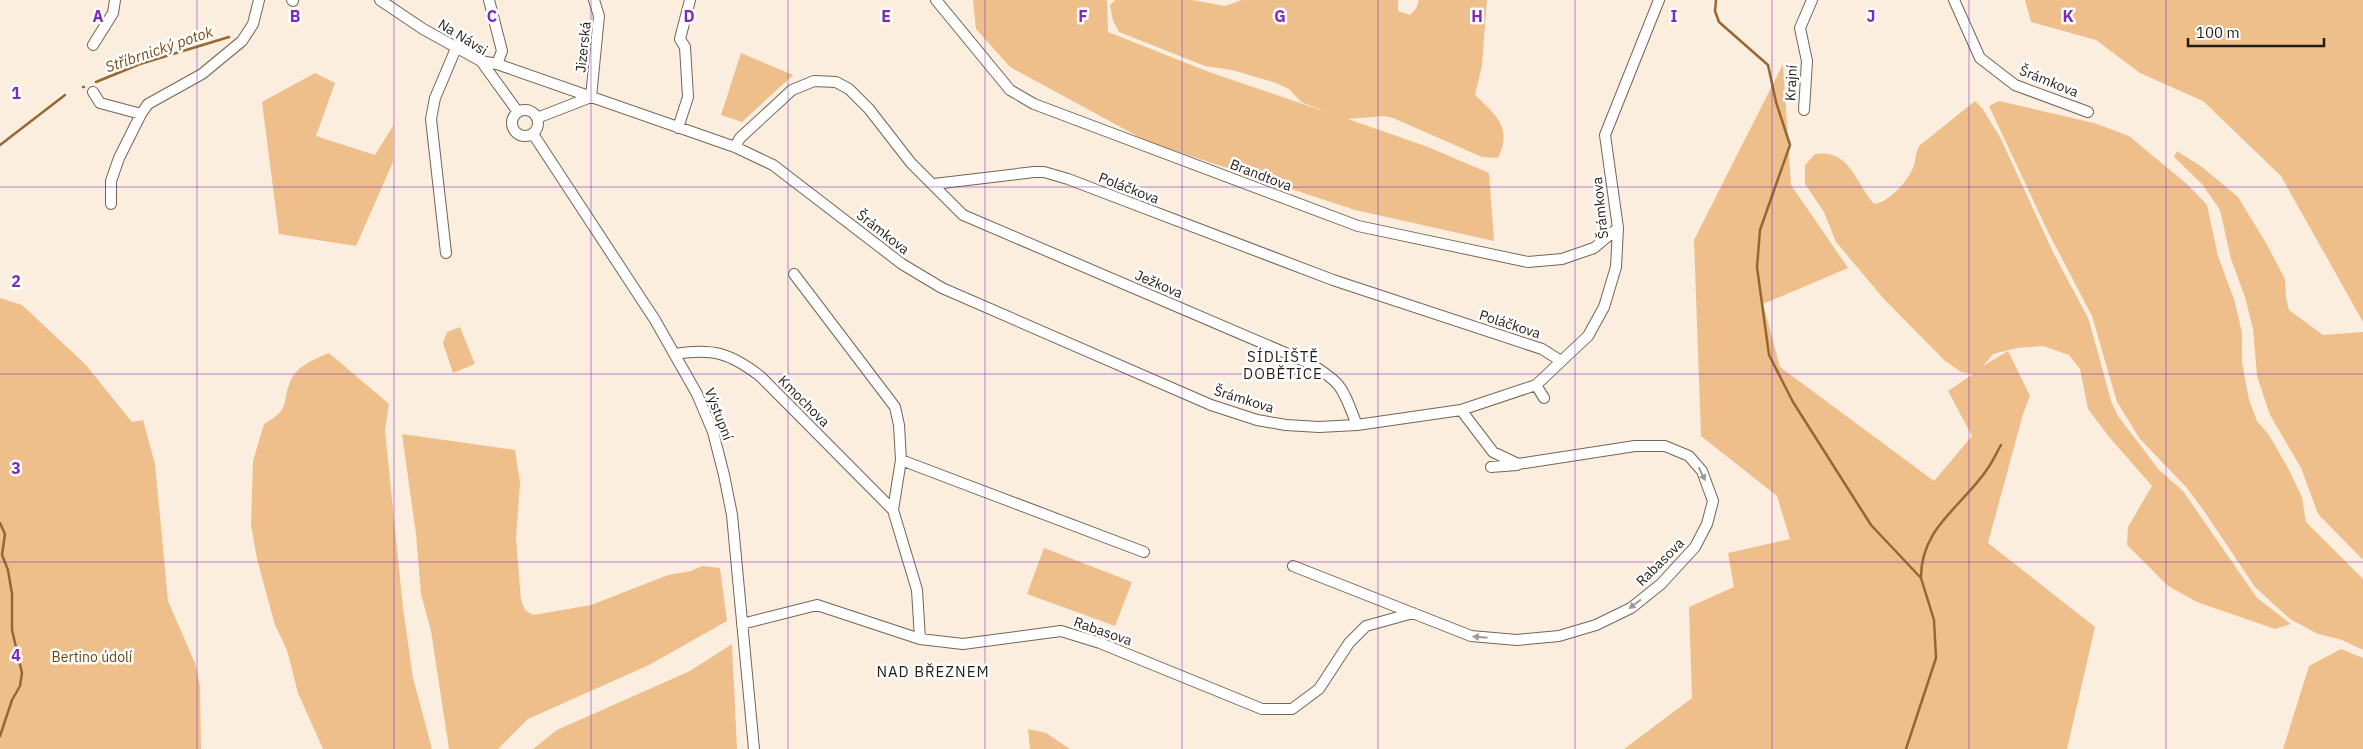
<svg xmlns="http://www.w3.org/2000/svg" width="2363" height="749" font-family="'IBM Plex Sans',sans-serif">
	<rect width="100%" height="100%" fill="#fceede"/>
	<path fill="#eebf8b" d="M 973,0 L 1107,0 L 1108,32 L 1209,72 L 1329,113 L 1301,102 L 1289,89 L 1276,83 L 1232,70 L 1205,66 L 1119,32 L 1113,21 L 1110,5 L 1115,0 L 1192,0 L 1225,6 L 1242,0 L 1398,0 L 1398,11 L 1410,15 L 1416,9 L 1419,0 L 1487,0 L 1482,65 L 1475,95 C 1496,115 1513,128 1498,158 L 1482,157 L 1393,118 L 1384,116 L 1348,119 L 1428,147 L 1489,173 L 1494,241 L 1355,210 L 1148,142 L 1010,67 L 976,29 Z
		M 2025,0 L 2363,0 L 2363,322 L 2281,176 L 2203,101 L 2140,73 L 2096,40 L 2031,22 Z
		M 741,53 L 793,75 L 742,122 L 721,115 Z
		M 1783,64 L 1791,185 L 1848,268 L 1763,304 L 1780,367 L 1934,481 L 1972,436 L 1948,391 L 1973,374 L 1961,372 L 1944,360 L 1884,299 L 1836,242 L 1824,212 L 1805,184 L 1805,165 L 1815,154 C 1850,149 1855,182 1874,204 C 1888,203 1908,181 1913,168 C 1916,161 1915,154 1919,146 L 1975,101 L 1982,108 L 2000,137 L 2053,252 L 2089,320 L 2111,401 L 2118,416 L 2159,470 L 2183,491 L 2257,598 L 2291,624 L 2275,629 L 2197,602 L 2168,586 L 2127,545 L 2128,527 L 2152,486 L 2110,438 L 2088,409 L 2080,369 L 2069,355 L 2043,346 L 2017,348 L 1993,354 L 1983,366 L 2008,351 L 2030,396 L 2023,414 L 1988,543 L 2095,627 L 2067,749 L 1624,749 L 1692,698 L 1689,607 L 1734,587 L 1728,553 L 1790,539 L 1777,496 L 1701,436 L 1694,240 Z
		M 315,73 L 335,83 L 316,136 L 375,155 L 393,126 L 393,162 L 356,246 L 279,234 L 262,102 Z
		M 1999,101 L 2094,123 L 2129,136 L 2188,185 L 2207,205 L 2218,256 L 2235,302 L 2242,333 L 2242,362 L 2249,400 L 2257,421 L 2269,435 L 2288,468 L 2302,497 L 2306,522 L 2363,579 L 2363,650 L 2342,640 L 2318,634 L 2290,619 L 2255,587 L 2204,511 L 2187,488 L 2140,439 L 2117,402 L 2092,316 L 2048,232 L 1989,106 Z
		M 2177,151 L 2202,167 L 2238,197 L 2266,243 L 2285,279 L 2286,298 L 2289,310 L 2323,335 L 2363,332 L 2363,560 L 2318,514 L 2301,468 L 2270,415 L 2257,376 L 2253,329 L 2245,297 L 2231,259 L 2220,210 L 2202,184 L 2174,157 Z
		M 0,298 L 22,305 L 85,364 L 132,422 L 143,420 L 155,464 L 168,601 L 195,663 L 200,686 L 201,749 L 0,749 Z
		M 460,327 L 475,364 L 453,373 L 443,343 L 447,332 Z
		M 329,353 L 389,404 L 385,430 L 403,608 L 413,678 L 432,749 L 323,749 L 298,693 L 287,650 L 275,625 L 257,559 L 251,525 L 253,461 L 264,424 C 293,407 280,404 291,380 C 298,365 315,359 329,353 Z
		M 402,434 L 515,450 L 520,483 L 516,538 L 521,600 L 525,610 L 533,615 L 591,605 L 668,575 L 691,571 L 702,566 L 720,568 L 727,621 L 649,665 L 528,719 L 498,749 L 449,749 L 431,631 L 421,594 L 416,534 Z
		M 1044,548 L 1132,582 L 1115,626 L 1027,594 Z
		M 732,644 L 737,749 L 533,749 L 557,730 L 690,671 Z
		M 2341,649 L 2363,658 L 2363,749 L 2283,749 L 2309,666 Z
		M 1028,729 L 1046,733 L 1070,749 L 1030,749 Z"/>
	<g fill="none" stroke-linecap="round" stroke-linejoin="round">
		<path stroke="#966831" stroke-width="2.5" d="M 1716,0 L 1715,11 L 1719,22 L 1768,65 L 1776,102 L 1790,145 L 1760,230 L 1757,267 L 1769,355 L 1793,402 L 1871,525 L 1921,578 L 1934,620 L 1936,658 L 1906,749
			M 96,82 L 140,64 L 229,37
			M 83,87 L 84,87
			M 0,145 L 65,95
			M 0,523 L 5,534 L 2,555 L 8,570 L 12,594 L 12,630 L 22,673 L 20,686 L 12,700 L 0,736
			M 1921,577 C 1921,527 1963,506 1988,468 C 1993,461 1997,452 2001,445"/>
		<g stroke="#746554" stroke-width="12">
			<path id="minor" d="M 292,0 L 293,1
				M 380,0 L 423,29 L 481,61 L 518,112
				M 489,0 L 502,51 L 497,64
				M 936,0 L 1010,90 L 1034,104 L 1358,226 L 1528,262 L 1562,259 L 1594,248 L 1618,228
				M 1954,0 L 1980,58 L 2015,85 L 2088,112
				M 93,45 L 113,13 L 115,0
				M 481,61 L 497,64 L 735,147 L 773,165 L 902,264 L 942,288 L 1211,405 L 1257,420 L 1286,425 L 1319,427 L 1357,425 L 1461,410 L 1536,385 L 1588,336 L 1604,307 L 1616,267 L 1618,228 L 1605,135 L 1659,0
				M 93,92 L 100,103 L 141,114
				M 591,97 L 599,16 L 594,0
				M512 123a13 13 0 1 1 26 0a13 13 0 1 1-26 0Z
				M 1804,110 L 1807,61 L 1800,28 L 1812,0
				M 537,118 L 591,97
				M 678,128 L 688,97 L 685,47 L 680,39 L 690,0
				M 533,134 L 655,320 L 697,394 L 713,432 L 724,475 L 732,515 L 754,749
				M 735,147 L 740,138 L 792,90 L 814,81 L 836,82 L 849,89 L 869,109 L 911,163 L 963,215 L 1309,363 C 1344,384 1342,388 1357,425
				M 934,184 L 1034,172 L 1044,172 L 1068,179 L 1333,280 L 1542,349 L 1561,361
				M 111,204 L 111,181 L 119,158 L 141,114 L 148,104 L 202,74 L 242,41 L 253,24 L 259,0
				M 446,253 L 431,119 L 435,98 L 457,46
				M 794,274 L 895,407 L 899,425 L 901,460
				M 675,354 C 713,348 730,353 760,376 L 893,510 L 917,590 L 920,639
				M 1536,385 L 1544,398
				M 1491,467 L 1517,465
				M 893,510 L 901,460 L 1144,552
				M 1293,566 L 1471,636 L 1517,640 L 1559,636 L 1596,625 L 1631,608 L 1661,584 L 1695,547 L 1707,524 L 1713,501 L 1702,471 L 1689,456 L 1665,446 L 1635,446 L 1518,464 L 1493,452 L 1461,410
				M 742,624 L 817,605 L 920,639 L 963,644 L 1061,631 L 1100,643 L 1262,709 L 1292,709 L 1319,689 L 1349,643 L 1366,626 L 1413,613"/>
		</g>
		<use href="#minor" stroke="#fff" stroke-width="10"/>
	</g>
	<defs><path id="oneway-solid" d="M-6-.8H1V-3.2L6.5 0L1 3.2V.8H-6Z" transform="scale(1.25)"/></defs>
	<g fill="#9c9996">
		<use href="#oneway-solid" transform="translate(1702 474) rotate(63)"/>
		<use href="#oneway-solid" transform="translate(1635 604) rotate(143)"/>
		<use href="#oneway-solid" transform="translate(1480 637) rotate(-175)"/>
	</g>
	<path fill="none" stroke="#7b2cbf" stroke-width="1" stroke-opacity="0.55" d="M 197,0 L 197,749M 394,0 L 394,749M 591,0 L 591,749M 788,0 L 788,749M 985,0 L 985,749M 1182,0 L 1182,749M 1378,0 L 1378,749M 1575,0 L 1575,749M 1772,0 L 1772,749M 1969,0 L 1969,749M 2166,0 L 2166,749M 0,187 L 2363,187M 0,374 L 2363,374M 0,562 L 2363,562"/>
	<g text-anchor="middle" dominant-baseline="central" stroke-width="5" stroke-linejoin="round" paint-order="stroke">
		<g font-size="14" fill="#231c15" stroke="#fff">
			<text transform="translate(463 37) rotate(32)">Na Návsi</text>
			<text transform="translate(583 47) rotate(-84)">Jizerská</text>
			<text transform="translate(2049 81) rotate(22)">Šrámkova</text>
			<text transform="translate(1791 83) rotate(-87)">Krajní</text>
			<text transform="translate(1261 175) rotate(21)">Brandtova</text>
			<text transform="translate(1129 188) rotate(21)">Poláčkova</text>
			<text transform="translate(1600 208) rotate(-96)">Šrámkova</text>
			<text transform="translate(883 232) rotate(38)">Šrámkova</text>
			<text transform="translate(1159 284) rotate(23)">Ježkova</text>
			<text transform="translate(1510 324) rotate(18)">Poláčkova</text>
			<text transform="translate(1244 399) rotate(17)">Šrámkova</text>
			<text transform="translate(804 401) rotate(45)">Kmochova</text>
			<text transform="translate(719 414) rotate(69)">Výstupní</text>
			<text transform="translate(1660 562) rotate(-45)">Rabasova</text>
			<text transform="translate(1103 631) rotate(19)">Rabasova</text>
		</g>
		<g font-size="14" fill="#71470c" stroke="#fff">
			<text x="92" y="657">Bertino údolí</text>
		</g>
		<g font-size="15" font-style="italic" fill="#754b12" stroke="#fff">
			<text transform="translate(159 49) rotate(-19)">Stříbrnický potok</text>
		</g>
		<g font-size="15" letter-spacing="1" fill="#231c15" stroke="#fff">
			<text x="1283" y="356">SÍDLIŠTĚ<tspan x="1283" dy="17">DOBĚTICE</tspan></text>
			<text x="933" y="671">NAD BŘEZNEM</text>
		</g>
	</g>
	<g font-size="16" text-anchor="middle" font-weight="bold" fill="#7b2cbf" stroke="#fff" stroke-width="5" stroke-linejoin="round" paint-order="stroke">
		<text x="98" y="22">A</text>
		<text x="295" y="22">B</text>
		<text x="492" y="22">C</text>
		<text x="689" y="22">D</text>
		<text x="886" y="22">E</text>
		<text x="1083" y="22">F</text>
		<text x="1280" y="22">G</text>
		<text x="1477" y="22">H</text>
		<text x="1674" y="22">I</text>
		<text x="1871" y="22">J</text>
		<text x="2068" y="22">K</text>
		<text x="16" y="99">1</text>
		<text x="16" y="287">2</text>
		<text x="16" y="474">3</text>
		<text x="16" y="661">4</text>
	</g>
	<path d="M2188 38v8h136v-8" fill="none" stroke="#231c15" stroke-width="2.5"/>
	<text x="2196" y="38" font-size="15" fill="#231c15" stroke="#ffffff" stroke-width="4" paint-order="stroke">100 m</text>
</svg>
